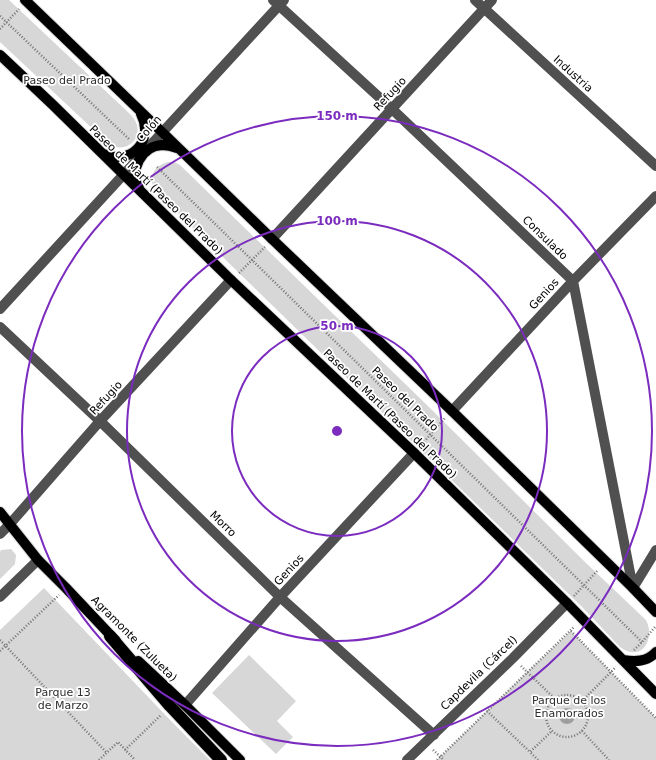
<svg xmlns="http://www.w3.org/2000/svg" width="656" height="760" font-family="'DejaVu Sans',sans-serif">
	<rect width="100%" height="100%" fill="#fff"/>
	<path fill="#d7d7d7" d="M 0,0 L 9,0 L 131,115 C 147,132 132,153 111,146 L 0,42 Z
		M 168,162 L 174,162 L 180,165 L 431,409 L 586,563 L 646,620 C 656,640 641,663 620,647 L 582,607 L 155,191 C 148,178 153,166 168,162 Z
		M 11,549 L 16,555 L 15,564 L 0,579 L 0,552 L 1,550 Z
		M 44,588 L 173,723 L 210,760 L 0,760 L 0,630 Z
		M 571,631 L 656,718 L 656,760 L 437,760 L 527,672 Z
		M 249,655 L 296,701 L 277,721 L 293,737 L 276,754 L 212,693 Z"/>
	<path fill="#9e9e9e" d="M559 716a8 8 0 1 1 16 0a8 8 0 1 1-16 0Z"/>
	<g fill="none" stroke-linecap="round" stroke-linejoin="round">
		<g stroke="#dbdbdb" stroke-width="12">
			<path id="major" d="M 25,0 L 162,132 L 272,239 L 452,411 L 633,588 L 656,612
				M 0,55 L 53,105 L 231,280 L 414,453 L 567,603 L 656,694
				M 104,154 C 130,166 155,141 141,114
				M 139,188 C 129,171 141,146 162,145 C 167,145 172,146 177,148
				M 0,512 L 38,560 L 66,588 L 116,641
				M 623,660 C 635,662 647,662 656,652
				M 138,661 L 185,705 L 240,760"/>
		</g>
		<g stroke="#dbdbdb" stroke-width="14">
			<path id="highway" d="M 110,636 L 170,706 L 221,760"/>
		</g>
		<path stroke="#727272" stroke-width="2.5" stroke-dasharray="1 2" stroke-linecap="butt" d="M 0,16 L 130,140
			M 0,29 L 19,9
			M 157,167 L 642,642
			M 239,273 L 265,247
			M 422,444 L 445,418
			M 574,596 L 598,570
			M 571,631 L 656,718
			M 0,640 L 107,753
			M 634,650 L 642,642 L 656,626
			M 0,651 L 59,595
			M 521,666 L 555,699
			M546 716a21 21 0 1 1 42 0a21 21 0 1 1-42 0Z
			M 582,701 L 616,667
			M 487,711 L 530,752
			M 582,731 L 609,760
			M 125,750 L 161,715
			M 433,750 L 444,760
			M 99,760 L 118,742 L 135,760
			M 437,760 L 574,627
			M 538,760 L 530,752 L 552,731"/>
		<path stroke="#505050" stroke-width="10" d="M 273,0 L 392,109 L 573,281 L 633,588
			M 475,0 L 656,166
			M 272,239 L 492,0
			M 0,309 L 284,0
			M 0,327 L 100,421 L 280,597 L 434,735
			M 452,411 L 573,281 L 656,196
			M 0,534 L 9,525 L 100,421 L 231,280
			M 633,588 L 656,550
			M 0,597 L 38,560
			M 185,705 L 280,597 L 414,453
			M 407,760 L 513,658 L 567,603"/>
		<use href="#major" stroke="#000" stroke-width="10"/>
		<use href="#highway" stroke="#000" stroke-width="12"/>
	</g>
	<g fill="none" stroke="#7b2cbf" stroke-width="2">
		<circle cx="337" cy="431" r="105"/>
		<circle cx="337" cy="431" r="210"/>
		<circle cx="337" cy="431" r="315"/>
	</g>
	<g text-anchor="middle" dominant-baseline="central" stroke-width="3.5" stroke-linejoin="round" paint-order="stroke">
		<g font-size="11" fill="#000" stroke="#fff">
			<text transform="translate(573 74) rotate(42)">Industria</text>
			<text transform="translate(390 94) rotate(-47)">Refugio</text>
			<text transform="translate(149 129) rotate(-49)">Colón</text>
			<text transform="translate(156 190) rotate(44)">Paseo de Martí (Paseo del Prado)</text>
			<text transform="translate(545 238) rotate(44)">Consulado</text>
			<text transform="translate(544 294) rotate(-47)">Genios</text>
			<text transform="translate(106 398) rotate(-47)">Refugio</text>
			<text transform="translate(405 399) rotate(44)">Paseo del Prado</text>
			<text transform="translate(390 414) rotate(44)">Paseo de Martí (Paseo del Prado)</text>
			<text transform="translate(223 524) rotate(44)">Morro</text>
			<text transform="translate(289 570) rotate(-47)">Genios</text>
			<text transform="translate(134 639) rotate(45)">Agramonte (Zulueta)</text>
			<text transform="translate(479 673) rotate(-44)">Capdevila (Cárcel)</text>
		</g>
		<g font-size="11" fill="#2e2e2e" stroke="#fff">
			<text x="67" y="80">Paseo del Prado</text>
			<text x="63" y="692">Parque 13<tspan x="63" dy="13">de Marzo</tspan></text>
			<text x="569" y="700">Parque de los<tspan x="569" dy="13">Enamorados</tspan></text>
		</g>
	</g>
	<circle cx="337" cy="431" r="6" fill="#7b2cbf" stroke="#fff" stroke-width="2"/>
	<g font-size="12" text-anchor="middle" font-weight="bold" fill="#7b2cbf" stroke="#fff" stroke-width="3.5" stroke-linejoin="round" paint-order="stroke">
		<text x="337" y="120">150 m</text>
		<text x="337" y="225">100 m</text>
		<text x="337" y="330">50 m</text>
	</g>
</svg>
